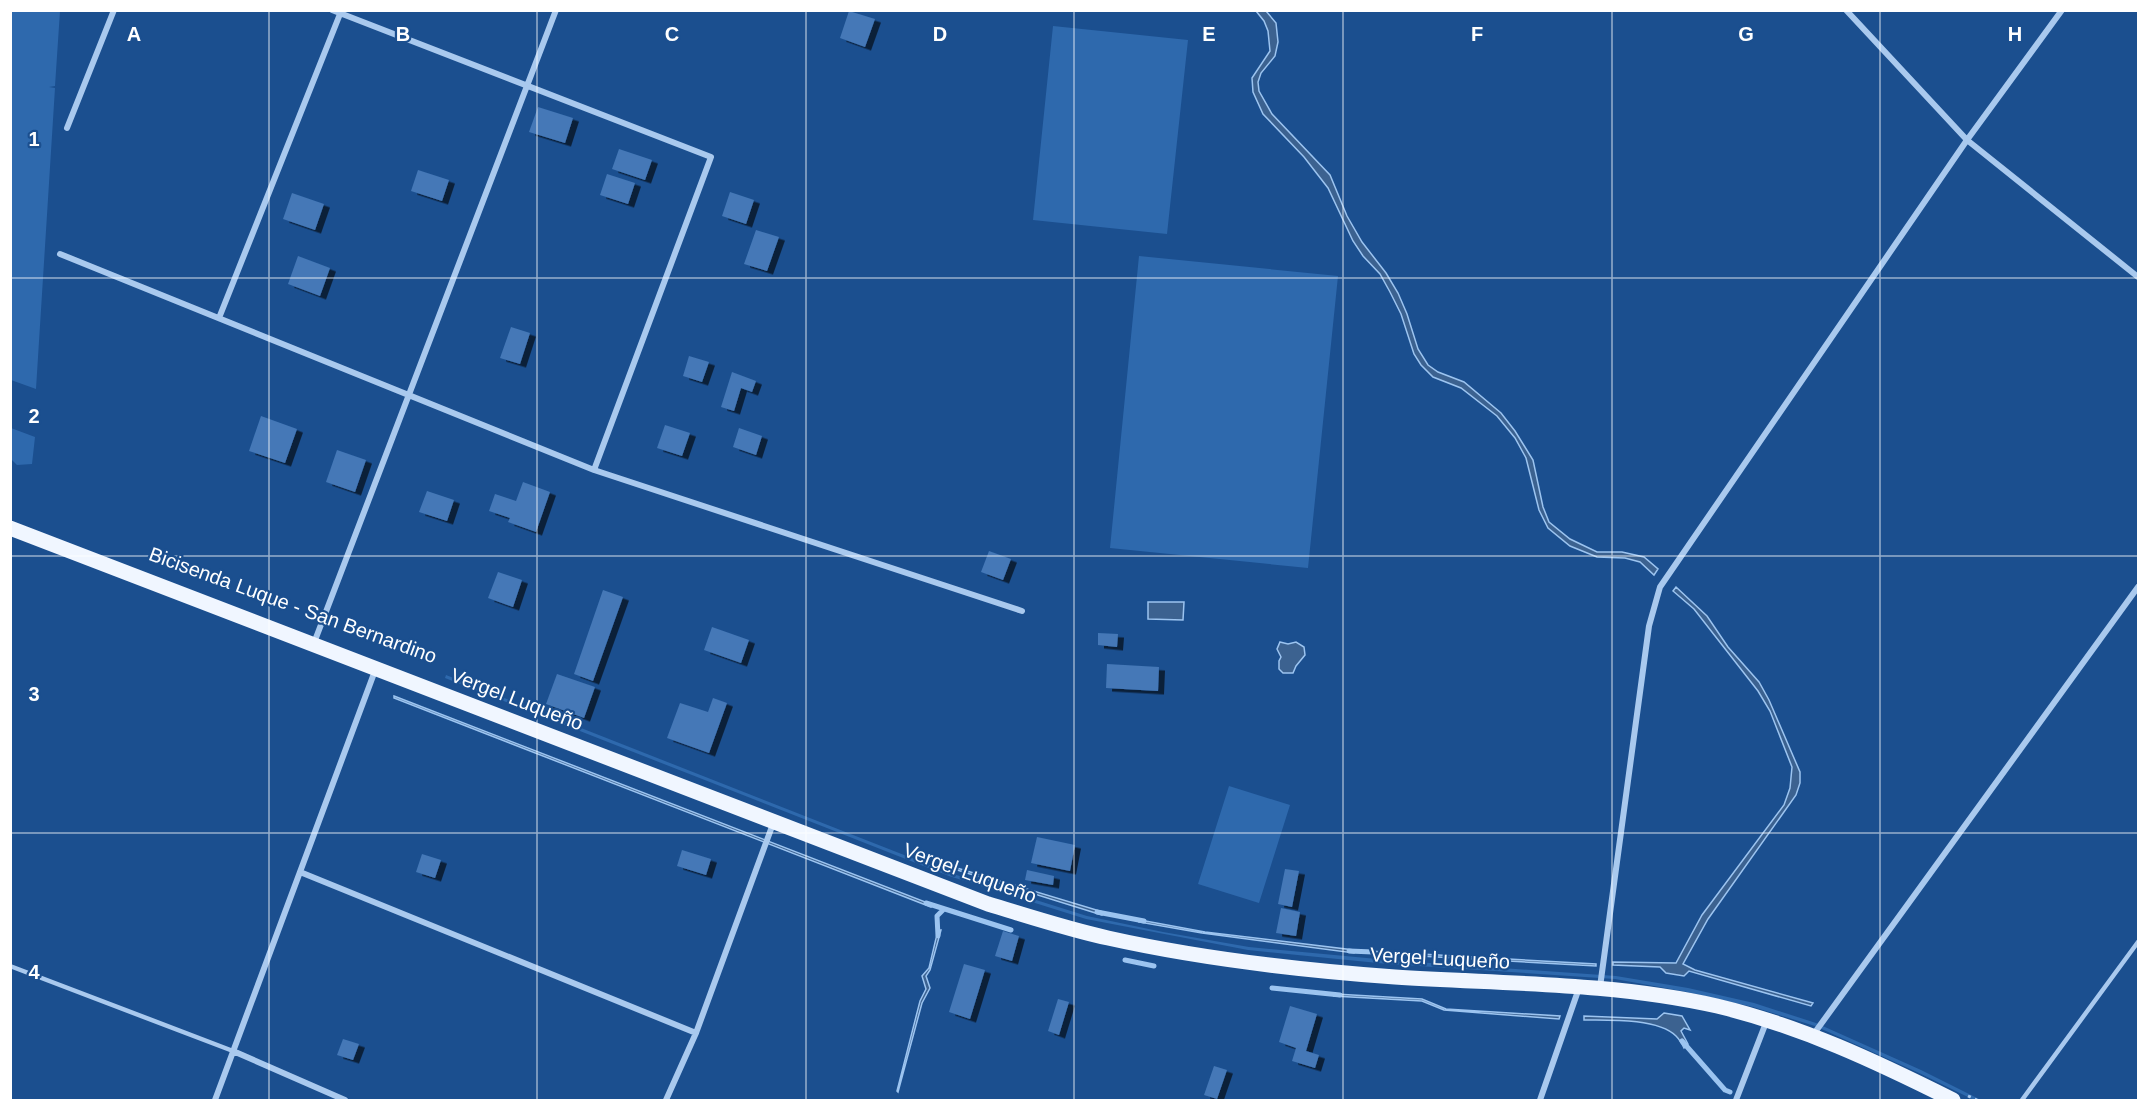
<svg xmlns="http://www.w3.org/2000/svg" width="2149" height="1111" font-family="Arial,sans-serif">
	<defs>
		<filter id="shadow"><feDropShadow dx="6" dy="3.5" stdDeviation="0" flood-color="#0009"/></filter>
	</defs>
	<rect width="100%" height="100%" fill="#1b4f8f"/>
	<path fill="#2e69ad" d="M 11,10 L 60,11 L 55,86 L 49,87 L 55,88 L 36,389 L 11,380 Z
		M 1053,26 L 1188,40 L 1167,234 L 1033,220 Z
		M 1139,256 L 1338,276 L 1308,568 L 1110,548 Z
		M 11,428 L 35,437 L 32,464 L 17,465 L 11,459 Z
		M 446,675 L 950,873 L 1087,916 L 1163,932 L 1249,947 L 1388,960 L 1616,976 L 1688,988 L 1754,1003 L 1816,1023 L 1921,1070 L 1981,1100 L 1974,1100 L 1919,1073 L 1815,1026 L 1753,1007 L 1687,992 L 1615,979 L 1388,964 L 1248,950 L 1086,919 L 949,876 L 445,678 Z
		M 1229,786 L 1290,805 L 1259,903 L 1198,884 Z"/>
	<path fill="#3c6290" stroke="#9cc4f0" stroke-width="1.5" d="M 1256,11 L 1266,11 L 1276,23 L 1278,42 L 1275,56 L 1261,73 L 1258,82 L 1259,91 L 1272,114 L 1330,175 L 1347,216 L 1362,242 L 1386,273 L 1398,293 L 1407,314 L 1418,349 L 1428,365 L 1438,372 L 1464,382 L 1501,413 L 1515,431 L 1533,460 L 1543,507 L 1549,522 L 1570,539 L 1597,552 L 1622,552 L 1644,557 L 1658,569 L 1654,575 L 1640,562 L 1625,558 L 1597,557 L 1570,546 L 1548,528 L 1539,510 L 1526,458 L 1515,438 L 1497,416 L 1461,388 L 1433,377 L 1421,365 L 1414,354 L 1401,314 L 1390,292 L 1380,274 L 1363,256 L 1353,241 L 1328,188 L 1304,157 L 1263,114 L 1253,92 L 1252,78 L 1270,51 L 1268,31 L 1264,21 Z
		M 1676,587 L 1707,616 L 1728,647 L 1759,682 L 1769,700 L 1800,772 L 1800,783 L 1796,795 L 1708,919 L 1683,964 L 1695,970 L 1813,1003 L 1811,1006 L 1689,971 L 1684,976 L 1666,973 L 1660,967 L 1613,965 L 1613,962 L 1676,963 L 1702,915 L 1784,805 L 1790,788 L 1792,767 L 1770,711 L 1758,691 L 1694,609 L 1673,591 Z
		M 1148,602 L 1184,602 L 1183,620 L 1148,619 Z
		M 1280,642 L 1288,644 L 1296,642 L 1304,647 L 1305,655 L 1296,666 L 1293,673 L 1283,673 L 1279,669 L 1279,661 L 1281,657 L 1277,649 Z
		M 394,696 L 933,905 L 931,907 L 394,698 Z
		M 957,868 L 1103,912 L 1102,915 L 957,870 Z
		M 1140,920 L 1205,932 L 1354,950 L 1354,953 L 1202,933 L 1139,922 Z
		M 938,930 L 941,930 L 930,970 L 926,976 L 930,988 L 922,1003 L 898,1092 L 897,1091 L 920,1001 L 926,989 L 922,976 L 929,968 Z
		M 1368,951 L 1596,964 L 1596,966 L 1367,953 Z
		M 1335,994 L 1422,999 L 1446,1009 L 1560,1016 L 1559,1019 L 1444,1010 L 1422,1001 L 1334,996 Z
		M 1664,1013 L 1682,1016 L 1690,1030 L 1684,1028 L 1681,1031 L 1688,1044 L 1684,1048 C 1682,1044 1679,1039 1676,1036 C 1658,1018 1608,1020 1584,1020 L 1584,1016 L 1657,1019 Z"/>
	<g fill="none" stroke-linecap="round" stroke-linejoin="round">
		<path stroke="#9cc4f0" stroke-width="5" d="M 926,903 L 1011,930
			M 1097,912 L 1144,921
			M 938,936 L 937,916 L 944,909
			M 1349,951 L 1373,952
			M 1125,960 L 1154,966
			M 1272,988 L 1340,995
			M 1682,1041 L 1725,1090 L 1730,1092"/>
	</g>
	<path fill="#4478b7" filter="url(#shadow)" d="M 849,11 L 875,19 L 865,47 L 840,38 Z
		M 538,107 L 573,118 L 565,143 L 529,132 Z
		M 619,149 L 652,160 L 645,180 L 612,169 Z
		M 418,170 L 449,180 L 442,201 L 411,191 Z
		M 607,174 L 635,183 L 628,204 L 600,195 Z
		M 730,192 L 754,200 L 746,224 L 722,216 Z
		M 292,193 L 324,204 L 315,230 L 283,219 Z
		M 756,230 L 779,237 L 767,271 L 744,264 Z
		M 298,256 L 330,268 L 320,296 L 288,284 Z
		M 511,327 L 530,333 L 520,364 L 500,358 Z
		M 689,356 L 709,362 L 702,382 L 683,376 Z
		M 732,372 L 756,381 L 752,392 L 741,388 L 734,411 L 721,407 Z
		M 261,416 L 297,429 L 285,463 L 249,451 Z
		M 665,425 L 690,433 L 682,456 L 657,448 Z
		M 739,428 L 762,436 L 756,455 L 733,447 Z
		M 337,450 L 366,460 L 355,492 L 326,482 Z
		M 523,482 L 550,492 L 536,532 L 508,522 L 510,518 L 489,511 L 495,494 L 516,501 Z
		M 427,491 L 454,500 L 447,521 L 419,512 Z
		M 989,551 L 1011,559 L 1003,580 L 981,572 Z
		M 498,572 L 522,580 L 513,607 L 488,598 Z
		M 603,590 L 623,597 L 593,681 L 574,674 Z
		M 712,627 L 749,640 L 741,663 L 704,650 Z
		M 1098,633 L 1118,634 L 1117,647 L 1098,645 Z
		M 1107,664 L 1159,667 L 1158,691 L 1106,688 Z
		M 557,674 L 595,687 L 584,718 L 546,704 Z
		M 713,698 L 727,703 L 709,753 L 667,738 L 680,703 L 708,712 Z
		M 1037,837 L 1075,845 L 1070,871 L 1031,863 Z
		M 682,850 L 711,859 L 706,875 L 677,866 Z
		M 422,854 L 441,860 L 435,878 L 416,872 Z
		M 1285,869 L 1299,871 L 1292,907 L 1278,904 Z
		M 1027,870 L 1054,876 L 1053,885 L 1025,880 Z
		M 1281,908 L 1300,912 L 1296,936 L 1276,933 Z
		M 1003,931 L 1019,936 L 1012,961 L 995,956 Z
		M 964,964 L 985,970 L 970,1019 L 949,1012 Z
		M 1058,999 L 1069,1002 L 1059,1035 L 1048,1031 Z
		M 1290,1006 L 1317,1014 L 1306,1051 L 1319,1055 L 1315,1068 L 1292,1061 L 1296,1048 L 1279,1042 Z
		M 343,1039 L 359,1044 L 353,1060 L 337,1055 Z
		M 1214,1066 L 1227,1070 L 1217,1099 L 1204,1095 Z"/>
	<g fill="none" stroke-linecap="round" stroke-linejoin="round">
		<path stroke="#a9c9ee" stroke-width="3" stroke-dasharray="3 4.5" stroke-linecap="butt" d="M 1968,1096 L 1977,1100"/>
		<path stroke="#a9c9ee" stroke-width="4.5" d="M 10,966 L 233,1051
			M 2022,1100 L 2138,942"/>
		<path stroke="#a9c9ee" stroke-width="6" d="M 332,10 L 711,157 L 594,470
			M 1846,10 L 1967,140 L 2138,277
			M 67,128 L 114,10
			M 60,254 L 594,470 L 1022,611
			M 219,318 L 340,14
			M 314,643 L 556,10
			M 300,872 L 696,1033
			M 1600,987 L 1649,626 L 1660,587 L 1967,140 L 2062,10
			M 1813,1035 L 2138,587
			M 233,1051 L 345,1100
			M 215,1100 L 376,668
			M 666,1100 L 696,1033 L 774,821
			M 1540,1100 L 1579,988
			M 1736,1100 L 1767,1020"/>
		<path stroke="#f0f6ff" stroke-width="15" d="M 10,528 L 988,904 C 1028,916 1067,929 1108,938 C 1202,959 1298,970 1395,977 C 1502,984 1611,982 1717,1006 C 1801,1026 1877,1062 1953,1100"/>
	</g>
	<path fill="none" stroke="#fff" stroke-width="1.5" stroke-opacity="0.55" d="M 269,10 L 269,1100M 537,10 L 537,1100M 806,10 L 806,1100M 1074,10 L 1074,1100M 1343,10 L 1343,1100M 1612,10 L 1612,1100M 1880,10 L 1880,1100M 10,278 L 2138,278M 10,556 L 2138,556M 10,833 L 2138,833"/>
	<g text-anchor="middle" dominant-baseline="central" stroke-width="4.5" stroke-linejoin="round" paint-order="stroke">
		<g font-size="20" fill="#fff" stroke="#1b4f8f">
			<text transform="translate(293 605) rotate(20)">Bicisenda Luque - San Bernardino</text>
			<text transform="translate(517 699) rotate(21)">Vergel Luqueño</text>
			<text transform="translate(970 873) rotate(20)">Vergel Luqueño</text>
			<text transform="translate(1440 958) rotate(3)">Vergel Luqueño</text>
		</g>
	</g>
	<g font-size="20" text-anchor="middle" font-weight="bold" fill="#fff" stroke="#1b4f8f" stroke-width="4.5" stroke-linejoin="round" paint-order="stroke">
		<text x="134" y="41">A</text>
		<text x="403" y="41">B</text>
		<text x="672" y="41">C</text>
		<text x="940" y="41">D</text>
		<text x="1209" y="41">E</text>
		<text x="1477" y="41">F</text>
		<text x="1746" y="41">G</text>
		<text x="2015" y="41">H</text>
		<text x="34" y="146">1</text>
		<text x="34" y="423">2</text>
		<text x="34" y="701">3</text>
		<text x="34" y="979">4</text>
	</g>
	<rect width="2149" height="1111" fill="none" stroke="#ffffff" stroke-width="24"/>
</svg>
